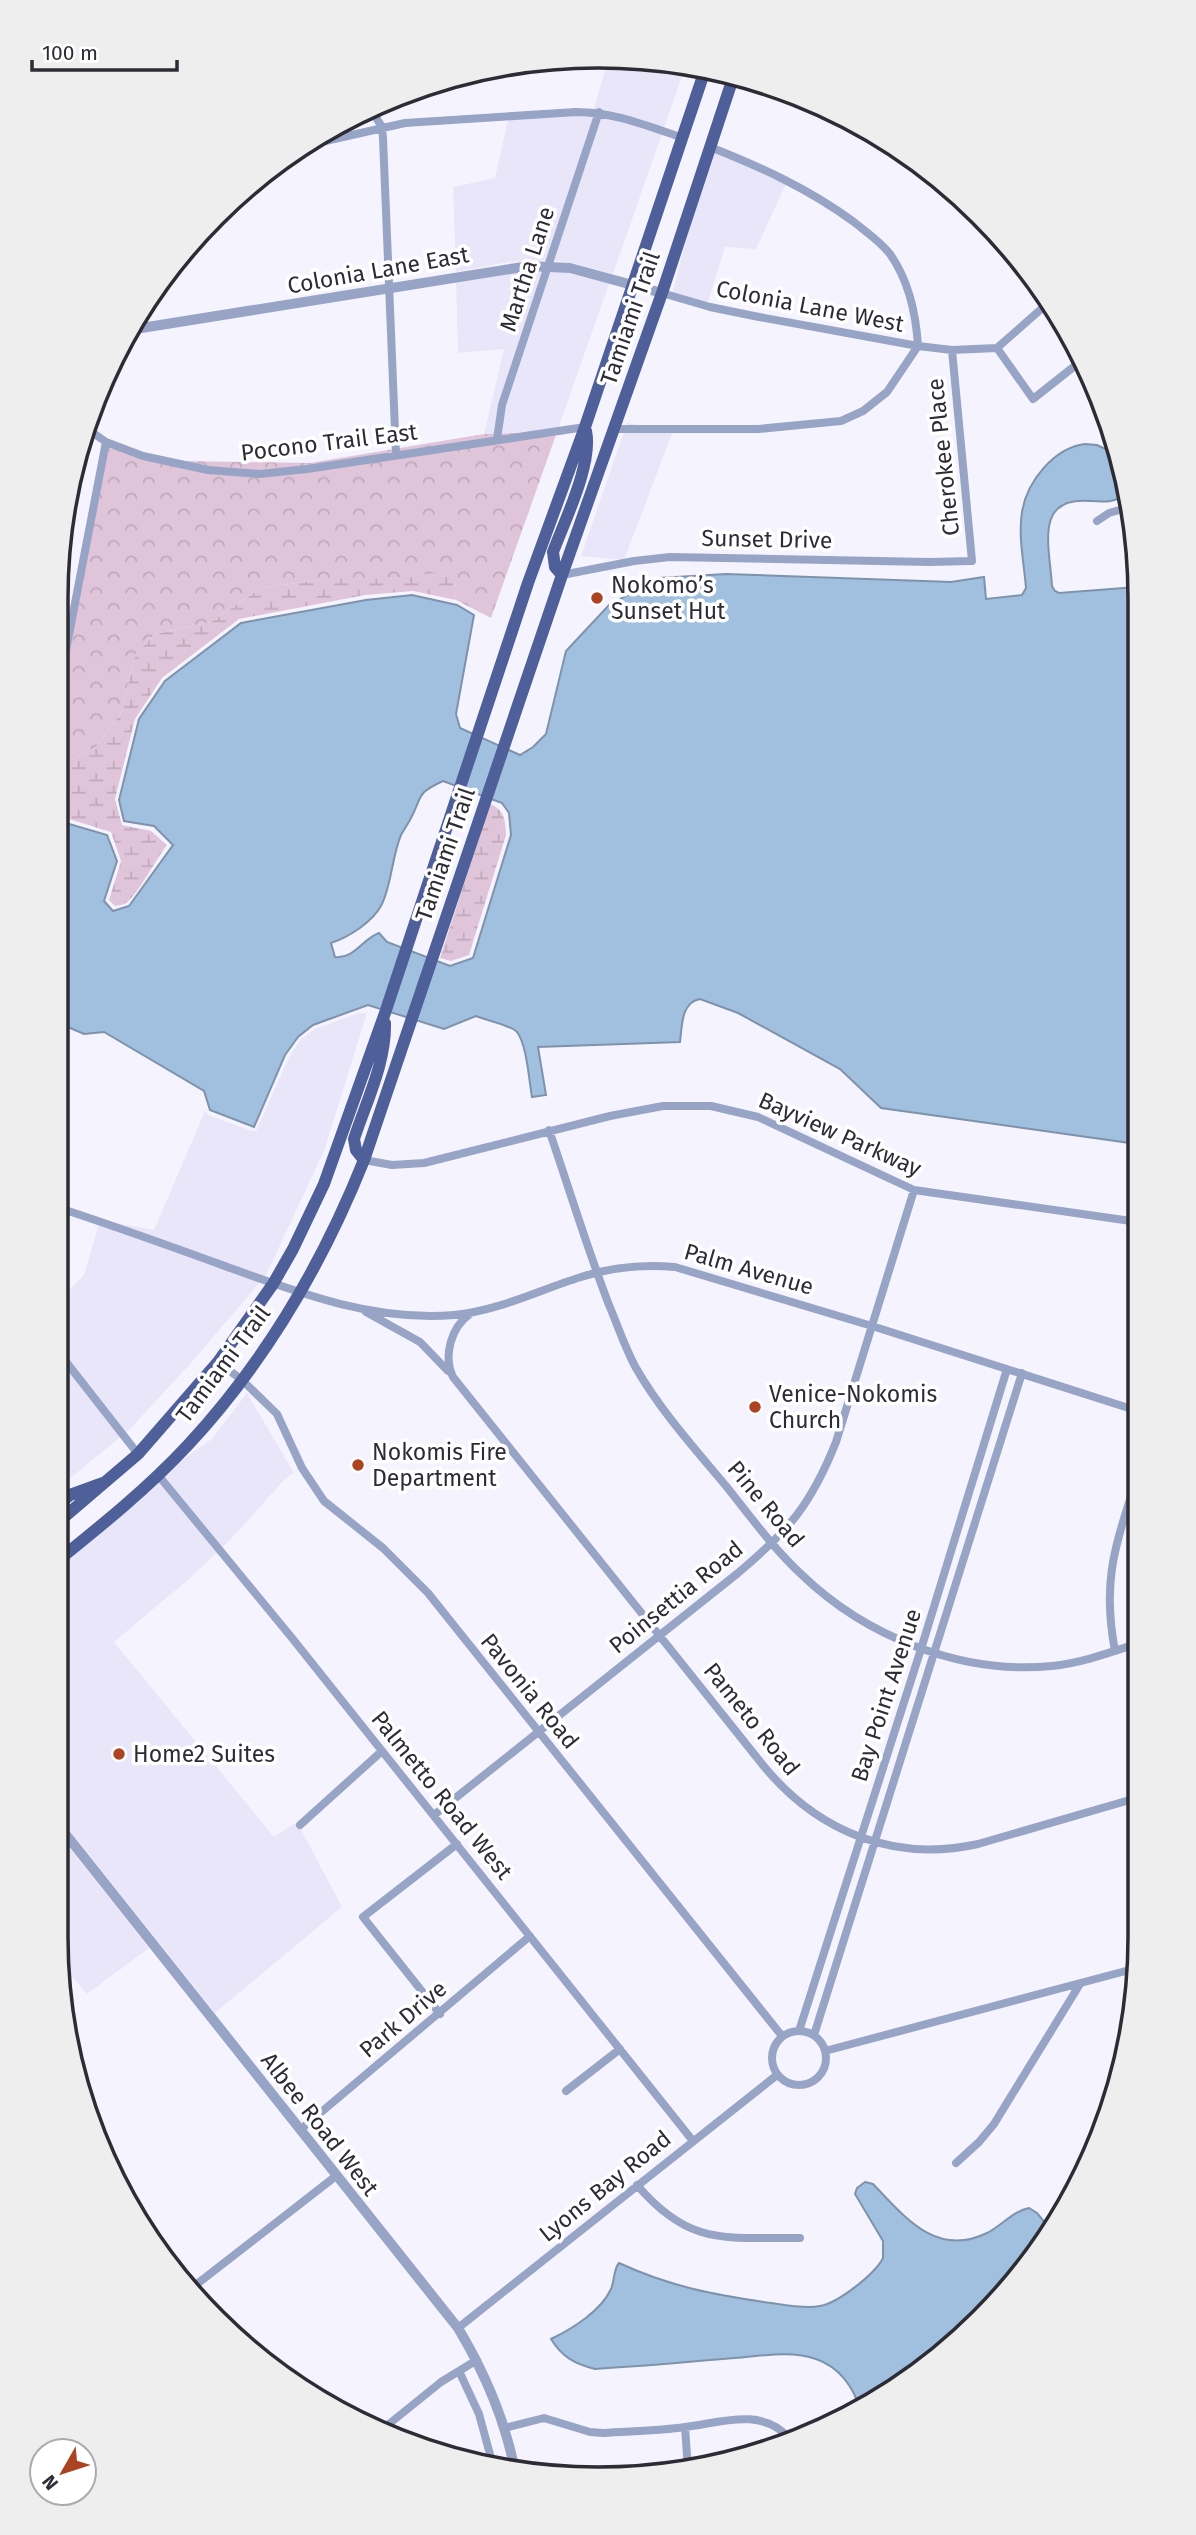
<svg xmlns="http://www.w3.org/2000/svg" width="1196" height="2535" font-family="'Fira Sans',sans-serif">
	<defs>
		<pattern id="forest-crowns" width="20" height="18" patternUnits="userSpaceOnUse" patternTransform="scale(1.75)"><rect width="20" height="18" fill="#e0c4d9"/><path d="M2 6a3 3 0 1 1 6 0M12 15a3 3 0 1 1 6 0" fill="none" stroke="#c0a9bb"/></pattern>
		<pattern id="wetland-marsh" width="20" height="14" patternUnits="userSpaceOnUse" patternTransform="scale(1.75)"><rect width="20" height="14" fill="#e0c4d9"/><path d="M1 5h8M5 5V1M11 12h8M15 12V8" fill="none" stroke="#c0a9bb"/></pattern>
	</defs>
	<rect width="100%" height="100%" fill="#f5f4fe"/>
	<path fill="#e9e6fa" d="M 609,57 L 686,65 L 613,274 L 572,263 L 549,260 L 509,262 L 456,272 L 453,187 L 495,178 L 509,115 L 594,108 Z
		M 716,145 L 786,184 L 756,249 L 725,247 L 707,305 L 671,297 L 693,215 Z
		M 548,270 L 568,273 L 609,284 L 557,432 L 484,434 L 504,349 L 458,353 L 456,282 L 528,271 Z
		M 627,423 L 673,431 L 624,560 L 581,556 Z
		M 358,1013 L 367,1013 L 324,1151 L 266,1275 L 190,1364 L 130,1429 L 56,1490 L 56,1304 L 84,1275 L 100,1220 L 154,1230 L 205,1111 L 208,1115 L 252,1131 L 256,1131 L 289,1057 L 301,1039 L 315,1029 Z
		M 247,1393 L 294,1473 L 285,1479 L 231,1539 L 189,1579 L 114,1642 L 274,1837 L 297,1822 L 342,1907 L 215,2013 L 56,1813 L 56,1568 L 175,1465 L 212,1439 Z
		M 56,1831 L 149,1948 L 87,1994 L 60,1962 L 56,1937 Z"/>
	<path fill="url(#forest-crowns)" d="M 557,432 L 491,618 L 456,600 L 453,571 L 386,579 L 324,579 L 261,588 L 211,622 L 155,634 L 135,655 L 121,713 L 96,747 L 56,767 L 56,705 L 108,448 L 185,461 L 310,463 L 484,434 Z"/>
	<path fill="url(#wetland-marsh)" d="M 453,570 L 456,600 L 413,591 L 365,595 L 239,619 L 162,678 L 135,719 L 115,799 L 122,825 L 151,831 L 167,845 C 157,858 136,897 126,903 C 123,905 118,905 115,906 L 109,900 L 121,861 L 111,832 L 56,815 L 56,767 L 96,747 L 121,713 L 135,655 L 155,634 L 211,622 L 261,588 L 324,579 L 386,579 Z
		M 490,804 C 505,810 505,820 506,835 L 469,955 L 451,961 L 440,958 Z"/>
	<path fill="#e0c4d9" d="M 366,110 L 372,118 L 291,153 L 297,148 Z"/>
	<path fill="#a1bfde" stroke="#7e93ab" stroke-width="2" fill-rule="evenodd" d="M 1085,444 L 1097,445 L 1116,454 L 1126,494 C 1114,503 1104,502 1090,501 C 1033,496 1050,548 1052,586 L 1055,591 L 1059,593 L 1136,587 L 1137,1144 L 881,1108 L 840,1069 L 738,1013 L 700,999 C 681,1002 682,1027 680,1042 L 538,1047 L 546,1095 L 532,1097 C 529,1081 527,1045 517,1032 C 511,1025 485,1020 476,1016 L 444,1029 L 368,1005 L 313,1025 L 298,1037 L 285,1055 L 254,1127 L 210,1110 L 204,1091 L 104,1032 L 84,1034 L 56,1022 L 56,820 L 107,835 L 117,861 L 104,901 L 113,911 L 129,906 L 173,845 L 154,826 L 124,821 L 119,800 L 139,719 L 165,681 L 241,623 L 366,600 L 412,595 L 457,605 L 474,615 L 456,714 L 460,728 L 520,755 L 533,747 L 546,734 L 566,651 L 609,605 L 659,578 L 726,574 L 951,582 L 984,577 L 986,599 L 1022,595 L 1026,588 C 1024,563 1018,536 1022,512 C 1027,481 1054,448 1085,444 ZM 443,781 L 502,803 L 509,813 L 511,835 L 473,958 L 450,966 L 387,942 L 379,933 C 362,939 355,959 335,957 L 331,943 C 349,937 373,922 382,904 C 392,883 392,856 401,835 C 404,830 407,825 410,820 C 423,796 415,794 443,781 Z
		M 865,2182 L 873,2184 C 905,2217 936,2258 987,2233 C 1001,2226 1013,2211 1029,2208 L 1037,2213 L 1048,2226 L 1005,2295 L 869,2407 L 860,2410 C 854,2387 839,2367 816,2359 C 792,2350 761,2356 735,2358 C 689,2362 642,2366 595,2369 C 575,2364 562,2357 551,2339 C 572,2329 601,2311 611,2289 C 615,2280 613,2270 619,2263 C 671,2287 715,2295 771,2303 C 786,2305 804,2309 820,2306 C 838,2303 875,2274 883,2258 L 883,2241 L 855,2194 L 857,2188 Z"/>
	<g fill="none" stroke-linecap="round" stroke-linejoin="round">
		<path stroke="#98a4c6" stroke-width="8" d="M 370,108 L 382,127 L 383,138 L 396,455
			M 292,151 L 321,142 L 405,123 L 576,112 C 614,112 647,126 683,138
			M 662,293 L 710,307 L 754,316 L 918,346 L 952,350 L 997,348 L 1048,303
			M 997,348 L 1033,399 L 1081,361
			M 86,428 L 106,442 L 143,456 L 208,470 L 260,474 L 307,469 L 585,427
			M 614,429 L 758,429 L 841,421 L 863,411 L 887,392 L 918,346 C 916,314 909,281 890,254 C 880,241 866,232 854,222 C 809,189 761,167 710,147
			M 497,439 L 502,405 L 599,112
			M 1097,521 L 1109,513 L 1130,507
			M 562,575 L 634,561 L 670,557 L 930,562 L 972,561 L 952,350
			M 56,702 L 106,442
			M 549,1130 C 569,1188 587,1248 609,1305 C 618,1326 625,1348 636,1368 C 660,1410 695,1449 726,1486 C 750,1516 773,1548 801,1574 C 866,1637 962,1675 1052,1666 C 1082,1663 1111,1652 1139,1643
			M 364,1160 L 392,1165 L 424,1163 L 610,1116 L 663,1106 L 711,1106 L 758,1117 L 914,1190 L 1138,1222
			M 56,1207 C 112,1225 167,1245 222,1265 C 296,1292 373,1322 454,1315 C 498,1311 539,1290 581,1277 C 612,1267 642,1264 675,1267 L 872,1326 L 1138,1411
			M 366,1312 L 420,1342 L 448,1371
			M 470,1314 C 451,1327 443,1356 453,1377 L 762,1764 C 816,1831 893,1863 978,1844 L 1140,1797
			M 56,1349 L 138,1454
			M 218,1362 L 242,1380 L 277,1414 L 302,1468 L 324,1501 L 383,1548 L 428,1593 L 782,2036
			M 158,1475 L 292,1638 L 693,2141
			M 1115,1651 C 1101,1577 1117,1542 1138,1474
			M 434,1815 L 738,1573 C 789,1530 811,1505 836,1442 L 914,1190
			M 300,1825 L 382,1751
			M 440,2014 L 363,1917 L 457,1844
			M 799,2031 L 921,1649 L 1007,1369
			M772 2058a27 27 0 1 1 54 0a27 27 0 1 1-54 0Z
			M 814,2035 L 1022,1373
			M 825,2051 L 1137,1968
			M 566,2091 L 620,2049
			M 300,2130 L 530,1936
			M 956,2163 L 979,2142 L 994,2124 L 1080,1984
			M 637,2185 C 690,2247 725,2237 800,2238
			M 188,2291 L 336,2176
			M 458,2328 L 777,2075
			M 459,2371 L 479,2414 L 494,2469
			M 685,2427 L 688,2470
			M 384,2428 L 441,2382 L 477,2360
			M 505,2428 L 544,2418 L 590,2432 L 603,2433 C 630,2431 658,2431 685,2427 C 719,2423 761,2407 788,2437"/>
		<path stroke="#98a4c6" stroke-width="10" d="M 129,330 L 529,266 L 570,268 L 662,293
			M 56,1822 L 458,2328 C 485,2373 505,2419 515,2471"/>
		<path stroke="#4e5f9a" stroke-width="12" d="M 562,575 L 555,567 L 553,552 C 565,520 593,463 586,431
			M 364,1160 L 356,1150 L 354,1139 C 366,1102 386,1063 385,1023
			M 56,1507 L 70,1495 L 103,1483
			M 56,1524 L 138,1454 L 218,1362 L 273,1284 L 293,1249 L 324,1184 L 385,1013 L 528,583 L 585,427 L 706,67
			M 56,1562 C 102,1525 148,1488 188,1445 C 265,1362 322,1265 364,1160 L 562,575 L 662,293 L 734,75"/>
	</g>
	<g fill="#ac4424" stroke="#fff" stroke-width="2.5">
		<circle cx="597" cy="598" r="7"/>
		<circle cx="755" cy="1407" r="7"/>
		<circle cx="358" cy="1465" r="7"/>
		<circle cx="119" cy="1754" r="7"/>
	</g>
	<g text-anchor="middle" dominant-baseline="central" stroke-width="7" stroke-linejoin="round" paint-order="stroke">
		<g font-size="23" fill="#2d2c35" stroke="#fff">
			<text transform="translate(527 269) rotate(-72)">Martha Lane</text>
			<text transform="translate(378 270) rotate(-10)">Colonia Lane East</text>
			<text transform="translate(810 306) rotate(11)">Colonia Lane West</text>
			<text transform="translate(630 318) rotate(-71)">Tamiami Trail</text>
			<text transform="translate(329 442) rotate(-7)">Pocono Trail East</text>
			<text transform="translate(943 457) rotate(-96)">Cherokee Place</text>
			<text transform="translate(767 539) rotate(1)">Sunset Drive</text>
			<text transform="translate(445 854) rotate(-71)">Tamiami Trail</text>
			<text transform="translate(840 1134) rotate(24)">Bayview Parkway</text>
			<text transform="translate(749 1269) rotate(16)">Palm Avenue</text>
			<text transform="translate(223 1364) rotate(-53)">Tamiami Trail</text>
			<text transform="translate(766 1504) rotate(50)">Pine Road</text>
			<text transform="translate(676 1597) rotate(-39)">Poinsettia Road</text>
			<text transform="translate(530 1691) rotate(51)">Pavonia Road</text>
			<text transform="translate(886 1695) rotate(-72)">Bay Point Avenue</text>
			<text transform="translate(752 1719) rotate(51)">Pameto Road</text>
			<text transform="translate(442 1795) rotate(51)">Palmetto Road West</text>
			<text transform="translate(403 2019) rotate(-40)">Park Drive</text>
			<text transform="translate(320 2124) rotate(52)">Albee Road West</text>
			<text transform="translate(605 2186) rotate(-39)">Lyons Bay Road</text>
		</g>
		<g font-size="23" fill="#2d2c35" stroke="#fff" text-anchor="start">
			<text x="611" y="585">Nokomo’s<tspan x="611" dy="26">Sunset Hut</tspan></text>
			<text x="769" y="1394">Venice-Nokomis<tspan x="769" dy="26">Church</tspan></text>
			<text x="372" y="1452">Nokomis Fire<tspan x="372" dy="26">Department</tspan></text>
			<text x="133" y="1754">Home2 Suites</text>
		</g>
	</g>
	<path d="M0 0H1196V2535H0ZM598 68H598A530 530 0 0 1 1128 598V1937A530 530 0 0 1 598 2467H598A530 530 0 0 1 68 1937V598A530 530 0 0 1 598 68Z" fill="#eeeeef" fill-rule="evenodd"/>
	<path fill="none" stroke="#2d2c35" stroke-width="3.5" d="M598 68H598A530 530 0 0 1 1128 598V1937A530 530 0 0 1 598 2467H598A530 530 0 0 1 68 1937V598A530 530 0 0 1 598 68Z"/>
	<g transform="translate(63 2472) rotate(231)"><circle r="33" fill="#ffffff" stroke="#ababae" stroke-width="2"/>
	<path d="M0-5L12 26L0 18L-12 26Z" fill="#ac4424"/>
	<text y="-10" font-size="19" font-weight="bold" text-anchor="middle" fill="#2d2c35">N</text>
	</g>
	<path d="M32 60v10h145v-10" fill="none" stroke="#2d2c35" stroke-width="3.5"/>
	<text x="42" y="60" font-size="21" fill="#2d2c35" stroke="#ffffff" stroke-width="5" paint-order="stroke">100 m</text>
</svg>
